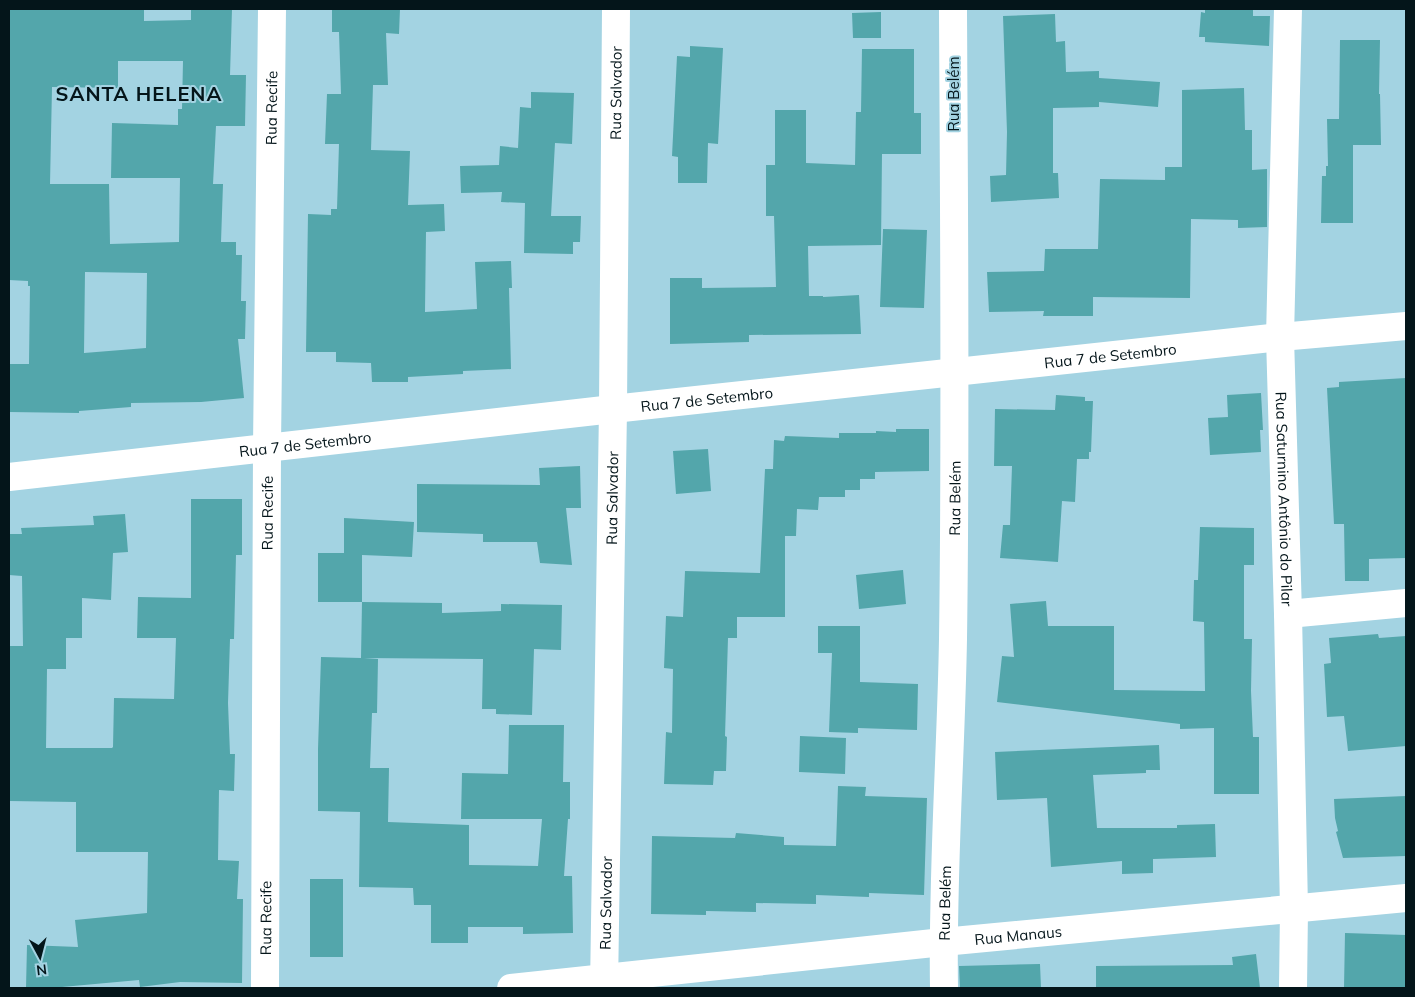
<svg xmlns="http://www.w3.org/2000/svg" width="1415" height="997" font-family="Mulish,sans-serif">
	<rect width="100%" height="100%" fill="#a3d3e2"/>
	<path fill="#53a6ab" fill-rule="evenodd" d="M 9,9 L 144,9 L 144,21 L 191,20 L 191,9 L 232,9 L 230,75 L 246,75 L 245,126 L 216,126 L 213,184 L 223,184 L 221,242 L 236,242 L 236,255 L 242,255 L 241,301 L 246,301 L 245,339 L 238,339 L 244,398 L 201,402 L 131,403 L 131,407 L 79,411 L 79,413 L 9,412 L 9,364 L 29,364 L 30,286 L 28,286 L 28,281 L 9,280 ZM 118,61 L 183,61 L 182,109 L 178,109 L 178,125 L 112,123 L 111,178 L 180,178 L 179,242 L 110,244 L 109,184 L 50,184 L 52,87 L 118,88 ZM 85,272 L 147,273 L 146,348 L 84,353 Z
		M 332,9 L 400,9 L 399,34 L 386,33 L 388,85 L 373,85 L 371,150 L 410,151 L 408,205 L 444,204 L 445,231 L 426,232 L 425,312 L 477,309 L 475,262 L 511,261 L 512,288 L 509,288 L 511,369 L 463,371 L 463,374 L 408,377 L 408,382 L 372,382 L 371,363 L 336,362 L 336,352 L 306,352 L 308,214 L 331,215 L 331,209 L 337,209 L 339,144 L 325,144 L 327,94 L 341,94 L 339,32 L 332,32 Z
		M 1205,9 L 1253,9 L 1253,16 L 1270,16 L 1269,46 L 1205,42 L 1205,37 L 1199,37 L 1201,12 L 1205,13 Z
		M 881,12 L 881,38 L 853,38 L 852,13 Z
		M 1055,14 L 1056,42 L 1065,41 L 1066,72 L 1099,71 L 1099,78 L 1160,82 L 1158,107 L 1099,102 L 1099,107 L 1053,108 L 1053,173 L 1058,173 L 1059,198 L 991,202 L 990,176 L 1006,175 L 1007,132 L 1003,16 Z
		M 1340,40 L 1380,40 L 1379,94 L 1380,94 L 1381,145 L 1353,145 L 1353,223 L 1321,223 L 1322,176 L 1326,176 L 1326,166 L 1328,166 L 1327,119 L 1339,119 Z
		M 690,46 L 723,48 L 718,144 L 708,143 L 707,183 L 678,183 L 678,157 L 672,156 L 677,56 L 690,57 Z
		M 862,49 L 914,49 L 914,113 L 921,113 L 921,154 L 882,154 L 881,245 L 808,246 L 809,296 L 823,296 L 823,297 L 859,295 L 861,334 L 749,335 L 749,342 L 670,344 L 670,278 L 702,278 L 702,288 L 776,287 L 774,216 L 766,216 L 766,165 L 775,165 L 775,110 L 806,110 L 806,163 L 855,165 L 856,112 L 861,112 Z
		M 1244,88 L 1245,130 L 1252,130 L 1252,170 L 1267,169 L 1267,227 L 1238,228 L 1238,220 L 1191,219 L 1190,298 L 1093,297 L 1093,316 L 1043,316 L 1044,311 L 989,312 L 987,272 L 1044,271 L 1045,249 L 1098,249 L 1100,179 L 1165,180 L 1165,167 L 1182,167 L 1182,90 Z
		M 531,92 L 574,93 L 572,144 L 555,143 L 551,216 L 581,216 L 580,242 L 573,242 L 573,254 L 524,253 L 525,203 L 501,202 L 502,192 L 461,193 L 460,166 L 499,165 L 500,146 L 518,148 L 520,107 L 531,108 Z
		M 883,229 L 927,230 L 924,308 L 880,307 Z
		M 1406,378 L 1406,558 L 1369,559 L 1369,581 L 1345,581 L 1344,524 L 1334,524 L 1327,388 L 1339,387 L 1339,382 Z
		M 1261,393 L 1263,430 L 1260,430 L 1261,452 L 1210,455 L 1208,418 L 1228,417 L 1227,395 Z
		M 1056,395 L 1085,397 L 1085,401 L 1093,401 L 1091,452 L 1089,452 L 1089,459 L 1077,459 L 1075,502 L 1062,501 L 1058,562 L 1000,558 L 1003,525 L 1010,525 L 1012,466 L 994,466 L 995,409 L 1055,410 Z
		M 896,429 L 929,429 L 929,471 L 875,472 L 875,479 L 860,479 L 860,490 L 845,490 L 845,497 L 819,497 L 818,510 L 797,509 L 796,536 L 785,536 L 785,617 L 737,617 L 737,638 L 728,638 L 725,736 L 727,737 L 726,771 L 714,771 L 713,785 L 664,784 L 666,732 L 672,733 L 673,669 L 664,668 L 666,616 L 683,617 L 685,571 L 760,573 L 765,469 L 773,469 L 774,440 L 784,441 L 785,436 L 839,438 L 839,433 L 876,433 L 876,431 L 896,432 Z
		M 708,449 L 711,491 L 676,494 L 673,451 Z
		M 580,466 L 581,508 L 566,508 L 572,565 L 540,563 L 537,542 L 483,542 L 483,534 L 417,532 L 417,484 L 540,485 L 539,468 Z
		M 191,499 L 242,499 L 242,555 L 236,555 L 234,639 L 230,639 L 228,703 L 230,754 L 235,754 L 234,791 L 219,790 L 218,860 L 239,861 L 237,899 L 243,899 L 242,983 L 180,982 L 140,987 L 139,980 L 51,988 L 26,988 L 27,945 L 78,947 L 75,920 L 147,913 L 148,852 L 76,852 L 76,802 L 9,801 L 9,646 L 23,646 L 22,576 L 9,575 L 9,534 L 22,534 L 21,528 L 94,525 L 93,516 L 125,514 L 128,552 L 113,553 L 111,600 L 82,598 L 82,638 L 66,638 L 66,669 L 47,669 L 46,748 L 112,748 L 113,747 L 114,698 L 174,699 L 176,638 L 137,638 L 138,597 L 191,598 Z
		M 344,518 L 414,522 L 412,557 L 362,555 L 362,602 L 318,602 L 318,553 L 344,553 Z
		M 1200,527 L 1254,528 L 1254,565 L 1244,565 L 1244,639 L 1252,639 L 1251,691 L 1253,737 L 1259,737 L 1259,794 L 1214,794 L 1214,728 L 1180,729 L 1180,724 L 997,702 L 1002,656 L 1014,657 L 1010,604 L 1046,601 L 1048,626 L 1114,626 L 1114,690 L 1205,691 L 1204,622 L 1193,621 L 1194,580 L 1198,580 Z
		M 903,570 L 906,604 L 859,609 L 856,575 Z
		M 362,602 L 442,603 L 442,613 L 501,611 L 501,604 L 562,605 L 561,650 L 534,649 L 532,715 L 496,714 L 496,709 L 482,709 L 483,659 L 364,658 L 378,659 L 377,713 L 372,713 L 370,768 L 389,768 L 388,822 L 469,825 L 469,865 L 538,866 L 542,819 L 461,819 L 462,773 L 508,774 L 509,725 L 564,725 L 563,782 L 570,782 L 570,819 L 568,819 L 564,876 L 572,876 L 573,933 L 523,934 L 523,927 L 468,927 L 468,943 L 431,943 L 431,905 L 414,905 L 413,888 L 359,887 L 360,812 L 318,811 L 318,749 L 321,657 L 361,658 Z
		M 818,626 L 860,626 L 860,682 L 918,684 L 917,730 L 858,728 L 858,733 L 829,732 L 832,653 L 818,653 Z
		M 1378,634 L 1379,638 L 1406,636 L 1406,746 L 1348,751 L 1344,716 L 1327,717 L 1324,664 L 1331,663 L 1329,638 Z
		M 800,736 L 846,738 L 845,774 L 799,772 Z
		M 1159,745 L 1160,770 L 1146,770 L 1146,773 L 1093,775 L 1097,828 L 1177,828 L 1177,825 L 1215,824 L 1216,857 L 1153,859 L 1153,873 L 1122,874 L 1122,861 L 1051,867 L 1047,798 L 997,800 L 995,752 Z
		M 838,786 L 866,787 L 865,796 L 927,798 L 924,895 L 869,893 L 869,897 L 816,895 L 816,904 L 756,903 L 756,912 L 706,911 L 706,915 L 651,914 L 652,836 L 735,838 L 736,833 L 784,837 L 784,845 L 836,846 Z
		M 1406,796 L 1406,856 L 1343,858 L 1336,832 L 1338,831 L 1335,818 L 1334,799 Z
		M 310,879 L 343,879 L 343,957 L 310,957 Z
		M 1345,933 L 1406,935 L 1406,988 L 1344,988 Z
		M 1256,954 L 1260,988 L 1096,988 L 1096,966 L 1233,965 L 1232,957 Z
		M 1040,964 L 1041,988 L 960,988 L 959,966 Z"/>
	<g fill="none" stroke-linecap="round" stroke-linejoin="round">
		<g stroke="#fff" stroke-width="28">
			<path id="s1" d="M 1288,9 L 1280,337 L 1288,614 L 1294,909 L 1293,988"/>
			<path d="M 1288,614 L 1406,603"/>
			<path id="s2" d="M 265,988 L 267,447 L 272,9"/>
			<path id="s3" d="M 511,988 L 943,942 L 1406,898"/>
			<path id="s4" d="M 604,988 L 613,409 L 616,9"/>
			<path id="s5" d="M 944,988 C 942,872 951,755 953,639 C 956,429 954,219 953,9"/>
		</g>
		<path stroke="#fff" stroke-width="28" id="s6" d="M 9,477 L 613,409 L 1280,337 L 1406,326"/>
	</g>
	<g text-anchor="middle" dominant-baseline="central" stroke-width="4" stroke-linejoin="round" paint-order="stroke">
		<g font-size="15" fill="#04151a" stroke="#a3d3e2">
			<text stroke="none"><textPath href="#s4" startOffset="895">Rua Salvador</textPath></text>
			<text transform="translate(953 94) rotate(-90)">Rua Belém</text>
			<text stroke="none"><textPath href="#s2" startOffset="880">Rua Recife</textPath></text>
			<text stroke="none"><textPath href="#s6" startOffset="1108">Rua 7 de Setembro</textPath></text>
			<text stroke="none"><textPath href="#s6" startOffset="702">Rua 7 de Setembro</textPath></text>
			<text stroke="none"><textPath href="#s6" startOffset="298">Rua 7 de Setembro</textPath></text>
			<text stroke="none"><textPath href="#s1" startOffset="490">Rua Saturnino Antônio do Pilar</textPath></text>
			<text stroke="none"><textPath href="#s4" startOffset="490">Rua Salvador</textPath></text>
			<text stroke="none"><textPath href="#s5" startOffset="490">Rua Belém</textPath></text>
			<text stroke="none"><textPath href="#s2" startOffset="475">Rua Recife</textPath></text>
			<text stroke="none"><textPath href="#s4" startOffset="85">Rua Salvador</textPath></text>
			<text stroke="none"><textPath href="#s5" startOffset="85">Rua Belém</textPath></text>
			<text stroke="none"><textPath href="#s2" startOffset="70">Rua Recife</textPath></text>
			<text stroke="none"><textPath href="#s3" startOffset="510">Rua Manaus</textPath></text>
		</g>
		<g font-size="20" font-weight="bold" letter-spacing="1" fill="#04151a" stroke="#a3d3e2">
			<text x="139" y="93">SANTA HELENA</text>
		</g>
	</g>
	<rect width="1415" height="997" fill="none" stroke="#04151a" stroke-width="20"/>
	<g transform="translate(40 957) rotate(173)" stroke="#a3d3e2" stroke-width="4" paint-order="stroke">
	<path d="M0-4L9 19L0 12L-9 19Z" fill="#04151a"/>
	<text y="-8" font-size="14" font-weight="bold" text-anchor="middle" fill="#04151a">N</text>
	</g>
</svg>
